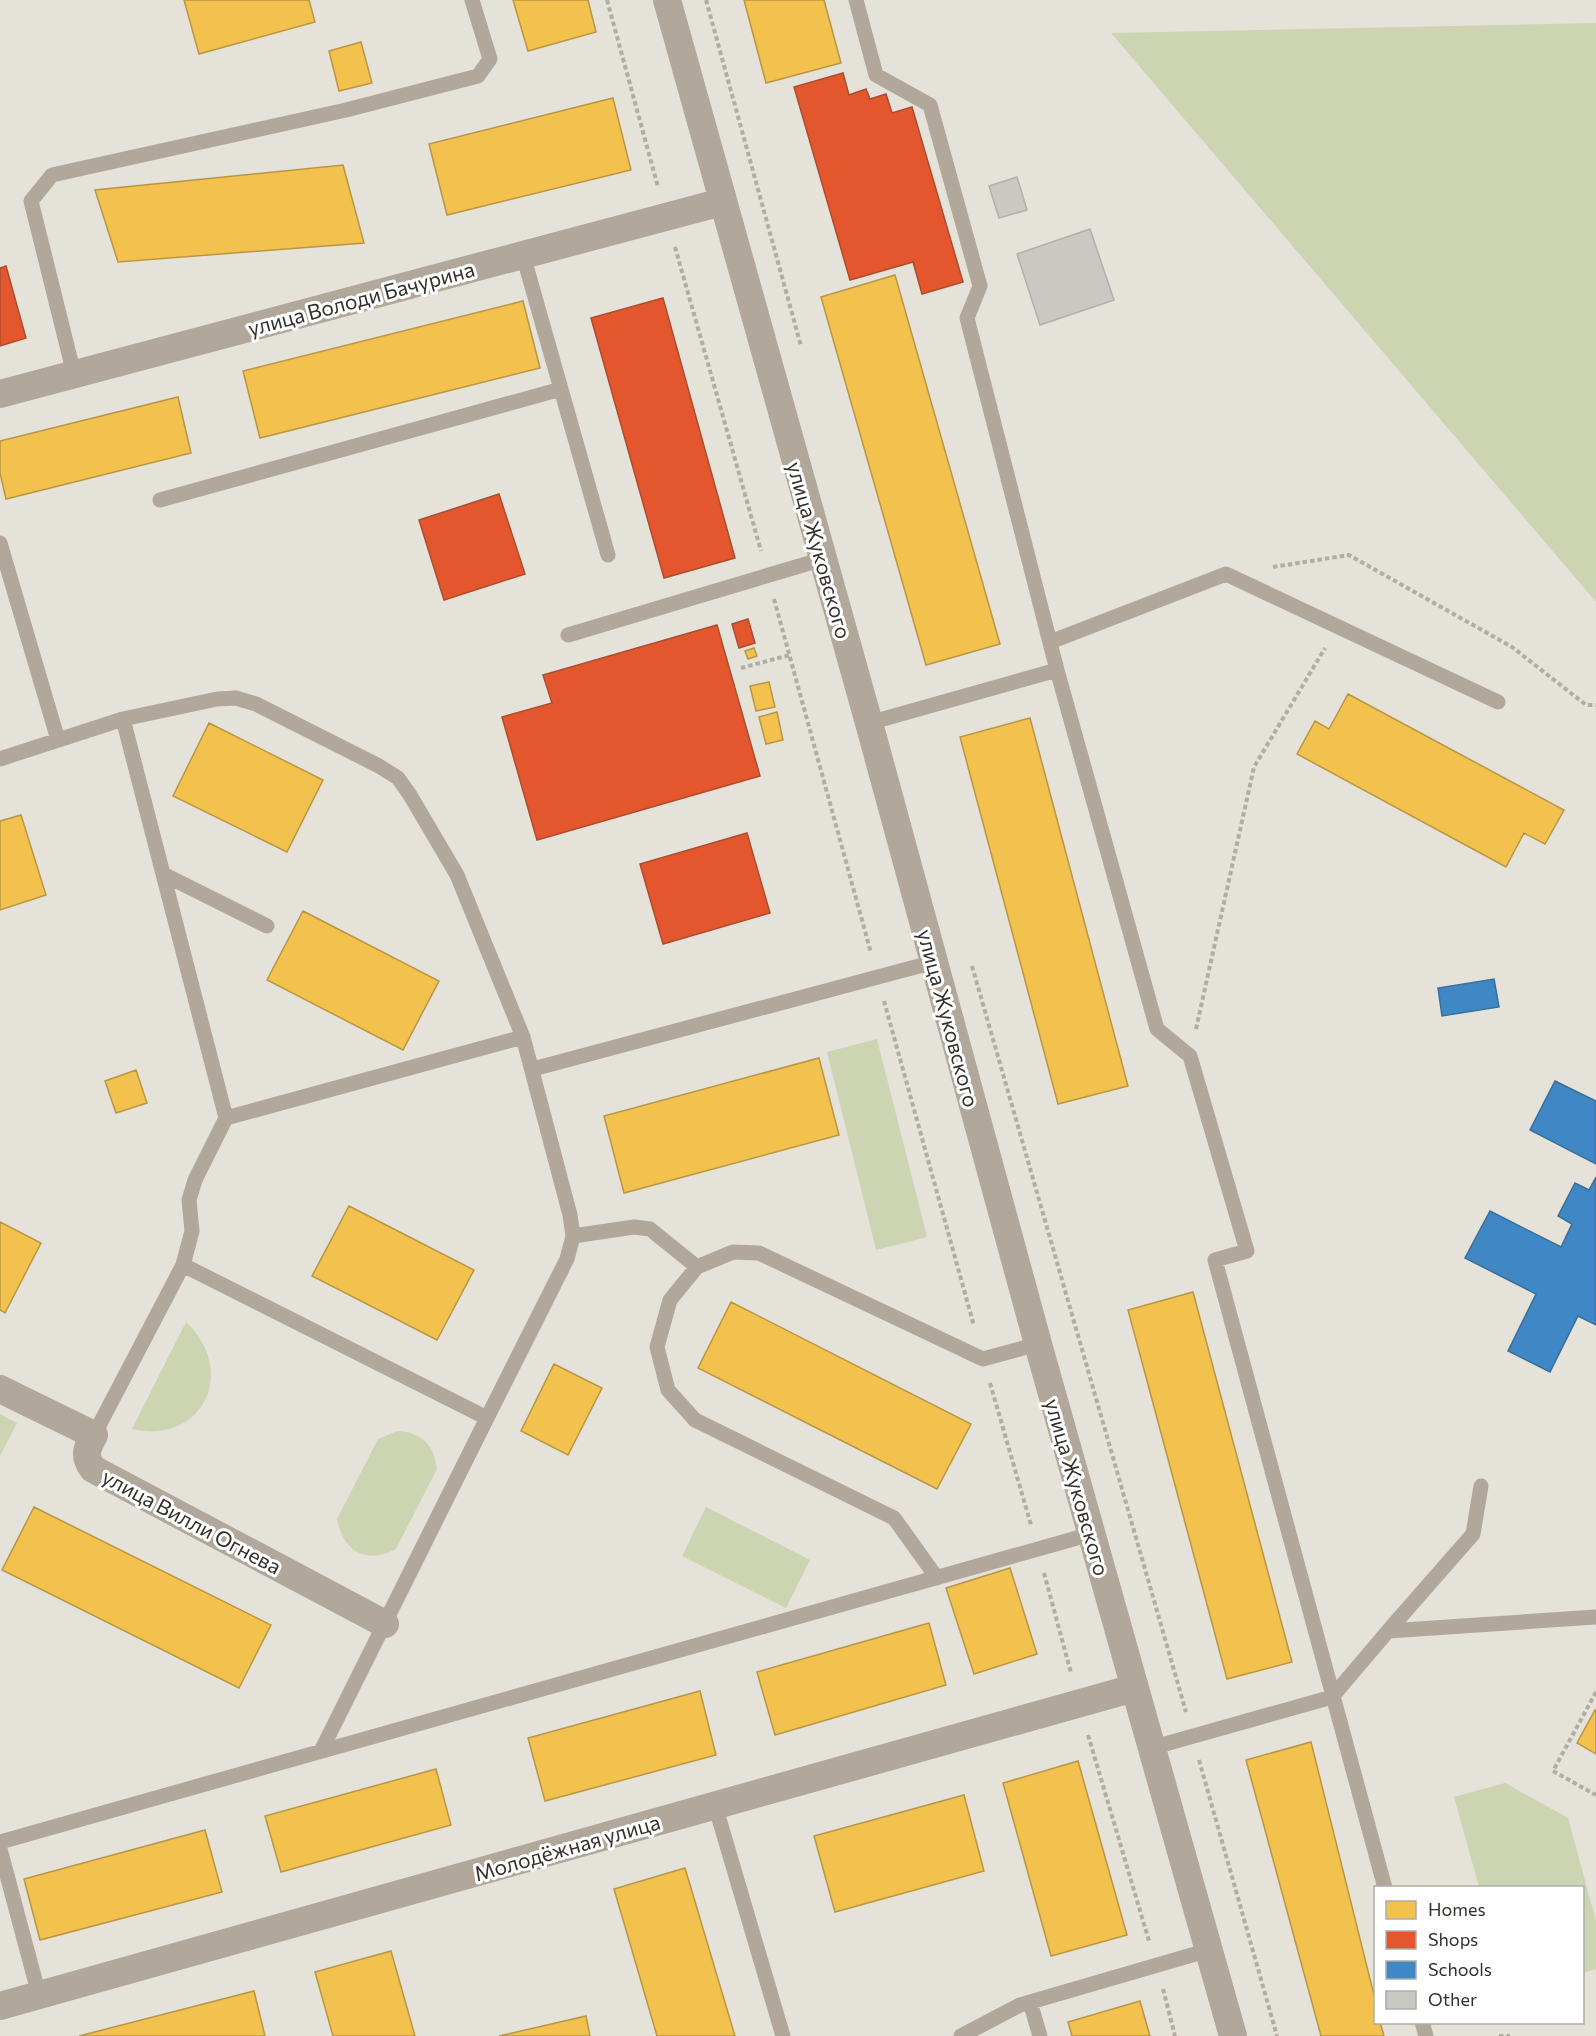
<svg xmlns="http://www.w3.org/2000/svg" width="1596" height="2036" font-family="Commissioner,sans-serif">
	<rect width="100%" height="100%" fill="#e5e2da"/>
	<path fill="#cdd4b2" d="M 1596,23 L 1596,602 L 1111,33 Z
		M 877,1039 L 927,1237 L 876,1250 L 827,1052 Z
		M 186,1322 C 238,1371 203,1445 132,1429 Z
		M 0,1414 L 17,1423 L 0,1456 Z
		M 397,1431 C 422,1432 434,1445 437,1469 L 396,1549 C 366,1565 343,1551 337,1519 L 378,1439 Z
		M 706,1507 L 810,1560 L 786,1608 L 682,1556 Z
		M 1505,1783 L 1568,1818 L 1596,1921 L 1596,1969 L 1583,1973 L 1582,1888 L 1479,1887 L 1454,1797 Z"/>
	<path fill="#f2c14e" stroke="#b99644" stroke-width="1.5" d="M 184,0 L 309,0 L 315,22 L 199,54 Z
		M 513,0 L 588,0 L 596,32 L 528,51 Z
		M 744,0 L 824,0 L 841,63 L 766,83 Z
		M 361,42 L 372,83 L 339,91 L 329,51 Z
		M 613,98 L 631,170 L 447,215 L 429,144 Z
		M 343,165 L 364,243 L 118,262 L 95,190 Z
		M 895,275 L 1000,644 L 926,665 L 821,297 Z
		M 523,301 L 540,368 L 260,438 L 243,371 Z
		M 178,397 L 191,453 L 6,499 L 0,473 L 0,441 Z
		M 754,648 L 757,656 L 748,659 L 745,651 Z
		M 769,682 L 775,707 L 756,711 L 750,686 Z
		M 1348,694 L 1564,810 L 1545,844 L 1524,833 L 1506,867 L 1297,754 L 1315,721 L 1329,729 Z
		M 777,712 L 783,740 L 766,744 L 759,717 Z
		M 1030,718 L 1128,1086 L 1058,1104 L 960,737 Z
		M 209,723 L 323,780 L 287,852 L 173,796 Z
		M 21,815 L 46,895 L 0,910 L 0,821 Z
		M 303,911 L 439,981 L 403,1050 L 267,980 Z
		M 819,1058 L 839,1135 L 624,1193 L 604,1116 Z
		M 136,1070 L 147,1103 L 116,1113 L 105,1081 Z
		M 349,1206 L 474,1270 L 437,1340 L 312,1276 Z
		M 0,1222 L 41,1243 L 5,1313 L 0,1310 Z
		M 1193,1292 L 1292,1662 L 1227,1679 L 1128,1310 Z
		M 731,1302 L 971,1424 L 937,1489 L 698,1368 Z
		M 554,1364 L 602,1388 L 568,1455 L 521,1431 Z
		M 34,1507 L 271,1625 L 239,1688 L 2,1570 Z
		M 1010,1568 L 1037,1654 L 974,1674 L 946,1588 Z
		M 929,1623 L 946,1685 L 775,1735 L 757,1672 Z
		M 700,1691 L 716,1755 L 545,1801 L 528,1738 Z
		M 1595,1710 L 1596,1710 L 1596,1754 L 1577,1743 Z
		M 1311,1742 L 1376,2003 L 1376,2022 L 1380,2022 L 1384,2036 L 1321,2036 L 1246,1760 Z
		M 1078,1761 L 1127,1935 L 1051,1956 L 1003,1783 Z
		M 436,1769 L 451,1825 L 281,1872 L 265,1816 Z
		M 964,1795 L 984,1871 L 835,1912 L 814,1836 Z
		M 205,1830 L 222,1892 L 40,1940 L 24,1879 Z
		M 685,1868 L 735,2036 L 657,2036 L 614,1889 Z
		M 391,1951 L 415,2036 L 333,2036 L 315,1972 Z
		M 254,1991 L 265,2036 L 79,2036 Z
		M 1140,2001 L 1150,2036 L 1072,2036 L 1068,2022 Z
		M 586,2016 L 590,2036 L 499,2036 Z"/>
	<path fill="#e4572e" stroke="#af4c2d" stroke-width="1.5" d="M 843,73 L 849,95 L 866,89 L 870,99 L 886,94 L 892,113 L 912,107 L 963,282 L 922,294 L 913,262 L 850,280 L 794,87 Z
		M 6,266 L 26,338 L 0,346 L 0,268 Z
		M 663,298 L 735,558 L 664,578 L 591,318 Z
		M 499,494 L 525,574 L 444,600 L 419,520 Z
		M 748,619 L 755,643 L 739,648 L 732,624 Z
		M 717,625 L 760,776 L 537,840 L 502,717 L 552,703 L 543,675 Z
		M 747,833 L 770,913 L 663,944 L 640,864 Z"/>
	<path fill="#3f88c5" stroke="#3b6e97" stroke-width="1.5" d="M 1494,979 L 1499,1007 L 1442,1016 L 1438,988 Z
		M 1555,1081 L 1596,1101 L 1596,1164 L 1530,1130 Z
		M 1596,1177 L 1596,1325 L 1578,1316 L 1550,1372 L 1508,1351 L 1536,1294 L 1465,1258 L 1490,1211 L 1561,1247 L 1572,1224 L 1558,1216 L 1575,1183 L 1589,1190 Z"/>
	<path fill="#cac8c2" stroke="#b2b0ab" stroke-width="1.5" d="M 1017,177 L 1027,210 L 999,218 L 989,186 Z
		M 1090,229 L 1114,300 L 1040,325 L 1017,254 Z"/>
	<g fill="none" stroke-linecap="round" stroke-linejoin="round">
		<path stroke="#b3aca3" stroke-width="4" stroke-dasharray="4.5 3" stroke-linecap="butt" d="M 607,0 L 658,187
			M 706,0 L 801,346
			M 675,247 L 761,551
			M 1273,567 L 1349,555 L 1512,647 L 1586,705 L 1596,705
			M 774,599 L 871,953
			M 741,668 L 790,655
			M 972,966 L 1186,1712
			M 884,1001 L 974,1326
			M 1196,1029 L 1254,767 L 1325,648
			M 990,1383 L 1031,1525
			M 1044,1573 L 1071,1673
			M 1596,1692 L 1553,1771 L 1596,1795
			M 1088,1735 L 1149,1941
			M 1199,1760 L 1277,2036
			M 1163,1989 L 1175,2036
			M 1499,2036 L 1510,2036"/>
		<path stroke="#b1a79b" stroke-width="15" d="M 856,0 L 876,75 L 930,105 L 980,286 L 967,318 L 1057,670 L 1157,1029 L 1190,1056 L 1247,1251 L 1215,1260 L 1385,1888
			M 523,255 L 608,555
			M 74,374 L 31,201 L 52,175 L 346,110 L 478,76 L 490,59 L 472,0
			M 160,500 L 561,389
			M 0,543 L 58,740
			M 568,635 L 823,559
			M 1050,642 L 1226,574 L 1498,702
			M 869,723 L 1057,670
			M 0,759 L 123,719 L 217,699 L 236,698 L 256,704 L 379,766 L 398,778 L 410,795 L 457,875 L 523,1037 L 570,1215 L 573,1236 L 567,1259 L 487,1418
			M 163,874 L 267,926
			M 533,1069 L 934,962
			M 226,1118 L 523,1037
			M 573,1236 L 634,1227 L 650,1229 L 697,1267
			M 183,1265 L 487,1418 L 321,1751
			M 94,1435 L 183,1265 L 192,1231 L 189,1200 L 195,1180 L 226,1118 L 123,719
			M 937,1578 L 894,1518 L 695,1420 L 668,1390 L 657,1347 L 670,1300 L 697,1267 L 733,1252 L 759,1253 L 983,1359 L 1038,1344
			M 1388,1631 L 1473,1534 L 1481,1486
			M 1151,1748 L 1332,1697 L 1388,1631 L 1596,1617
			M 715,1805 L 783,2036
			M 0,1842 L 1091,1534
			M 0,1849 L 39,1995
			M 1030,2002 L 1040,2036
			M 1422,2022 L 1426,2036
			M 961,2036 L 1020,2005 L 1209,1950"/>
		<path stroke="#b1a79b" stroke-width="28" d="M 667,0 L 869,723 L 1038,1344 L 1233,2036
			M 0,394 L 722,202
			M 0,1389 L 94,1435 C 87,1448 83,1456 93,1469 L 385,1624
			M 0,2006 L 1134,1688"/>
	</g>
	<g text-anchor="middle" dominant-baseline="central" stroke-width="6" stroke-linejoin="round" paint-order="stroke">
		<g font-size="21" fill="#33312c" stroke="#fff">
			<text transform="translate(361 298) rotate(-15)">улица Володи Бачурина</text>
			<text transform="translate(820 550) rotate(74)">улица Жуковского</text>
			<text transform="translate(949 1018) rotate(75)">улица Жуковского</text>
			<text transform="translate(1078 1487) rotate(74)">улица Жуковского</text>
			<text transform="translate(192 1521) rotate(28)">улица Вилли Огнева</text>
			<text transform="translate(567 1847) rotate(-16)">Молодёжная улица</text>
		</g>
	</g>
	<rect x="1374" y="1886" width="210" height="138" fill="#ffffff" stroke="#adadab" stroke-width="1.5"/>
	<rect x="1386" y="1901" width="30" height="18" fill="#f2c14e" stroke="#adadab" stroke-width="1.5"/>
	<text x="1428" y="1916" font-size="18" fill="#33312c">Homes</text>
	<rect x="1386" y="1931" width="30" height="18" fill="#e4572e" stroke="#adadab" stroke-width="1.5"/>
	<text x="1428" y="1946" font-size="18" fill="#33312c">Shops</text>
	<rect x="1386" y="1961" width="30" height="18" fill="#3f88c5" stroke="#adadab" stroke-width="1.5"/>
	<text x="1428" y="1976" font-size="18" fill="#33312c">Schools</text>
	<rect x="1386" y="1991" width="30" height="18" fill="#cac8c2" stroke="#adadab" stroke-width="1.5"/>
	<text x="1428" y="2006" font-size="18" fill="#33312c">Other</text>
</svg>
